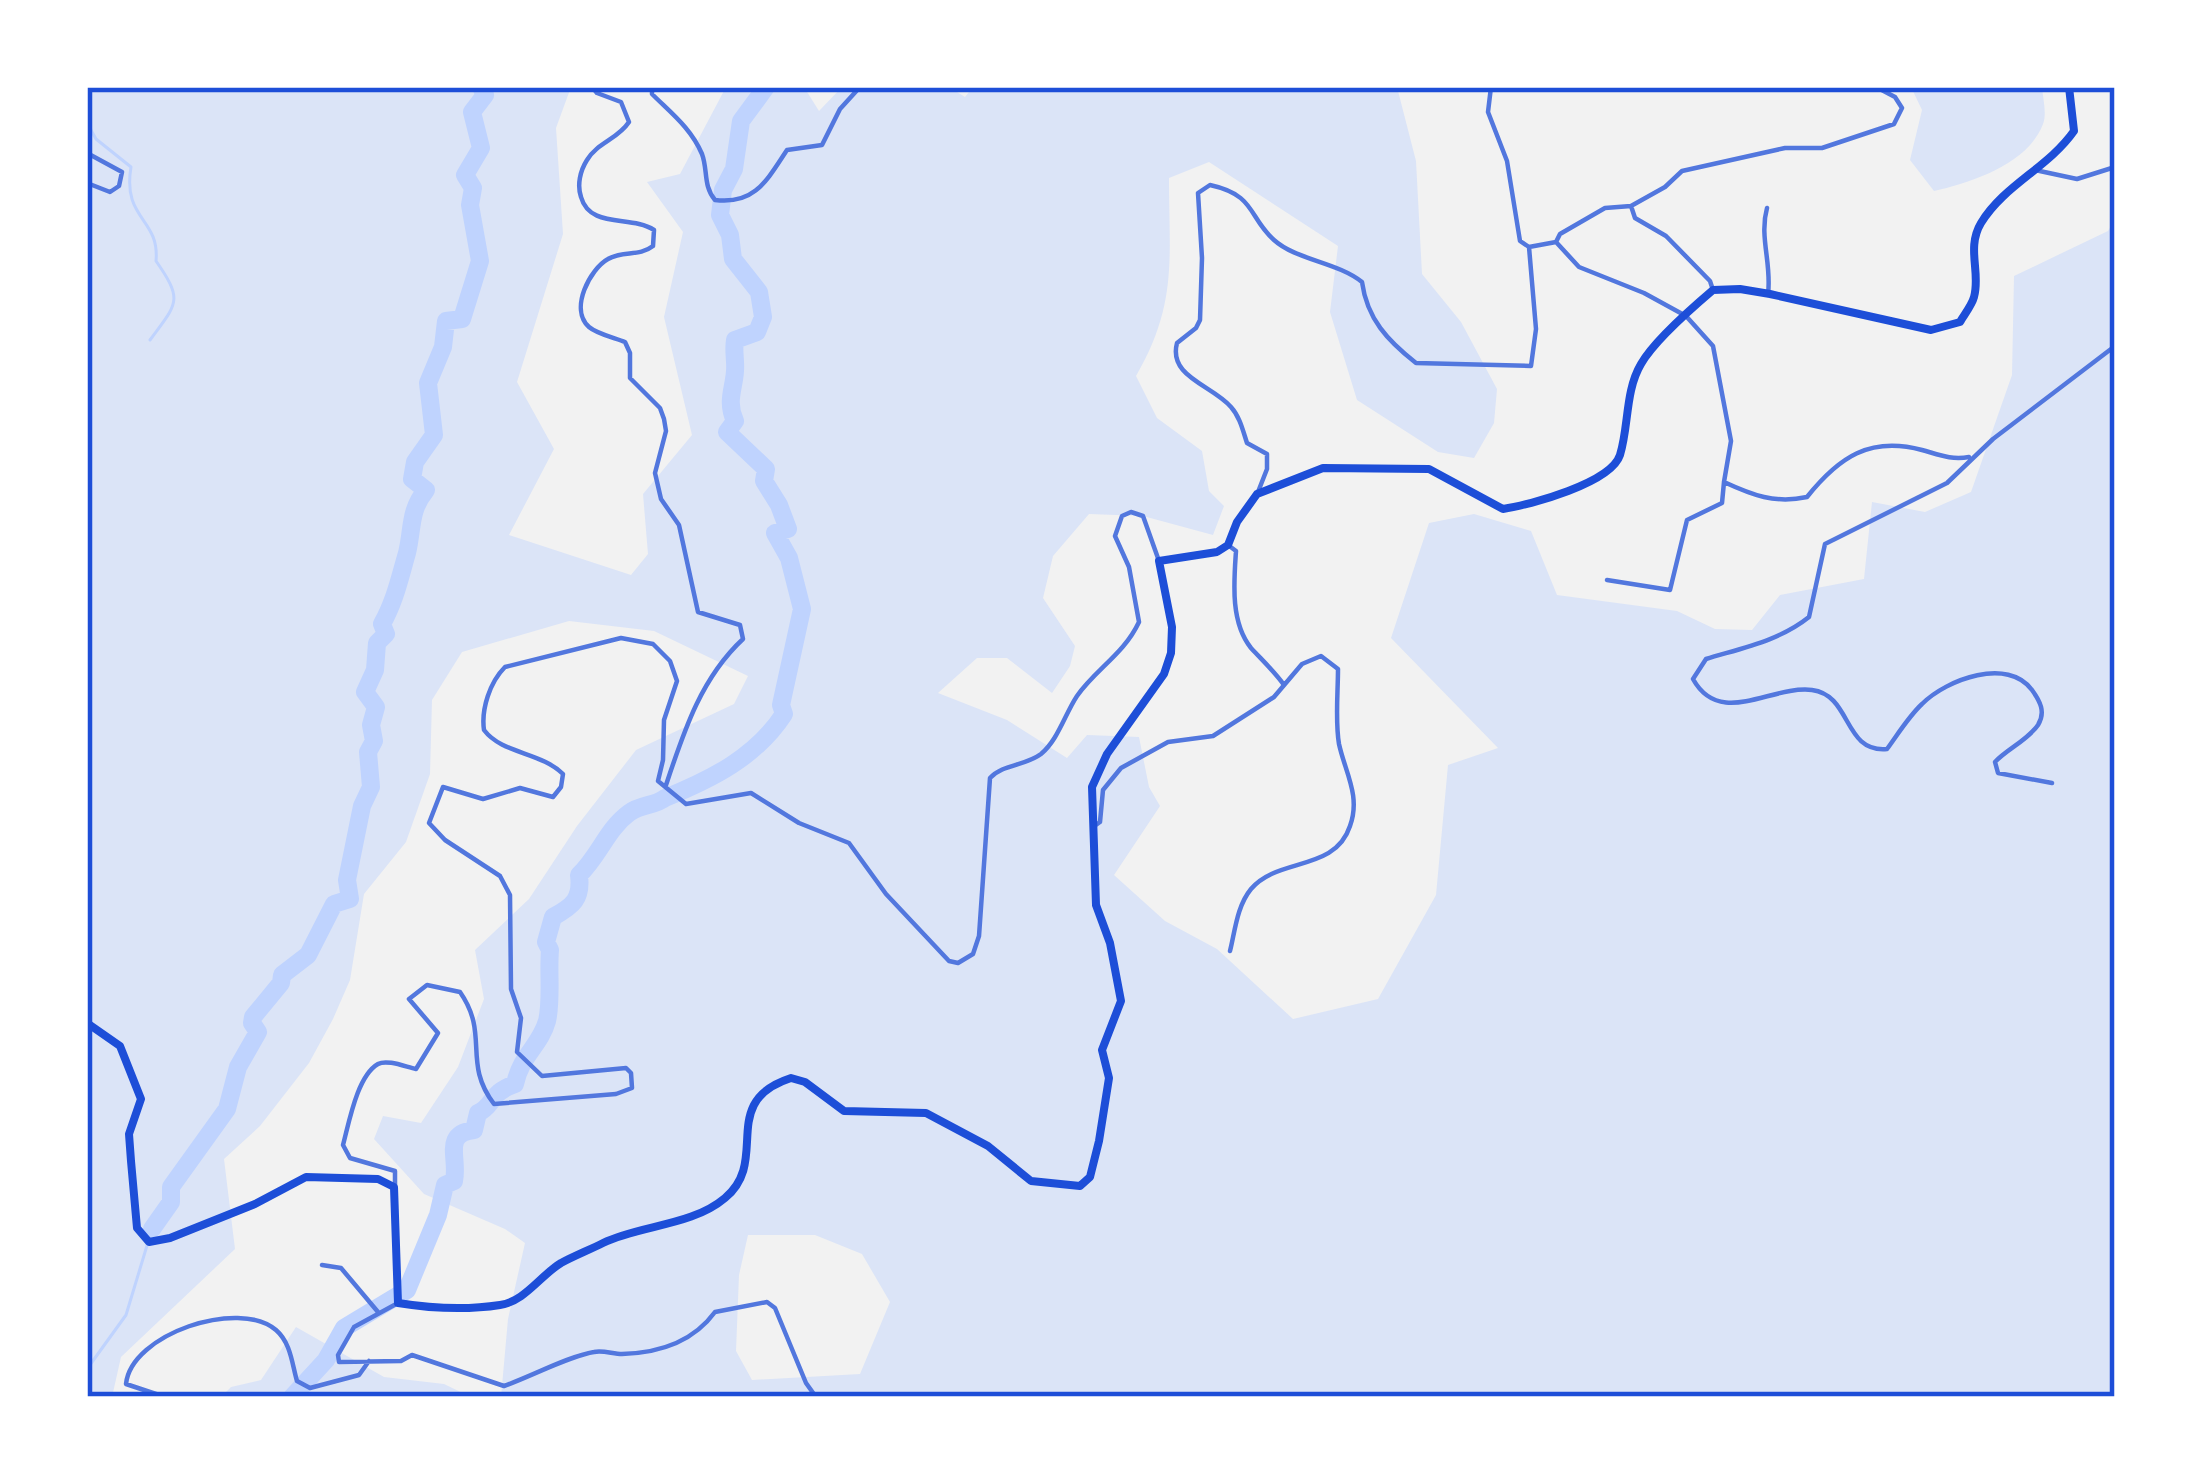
<svg xmlns="http://www.w3.org/2000/svg" width="2202" height="1484" font-family="Commissioner,sans-serif">
	<rect width="100%" height="100%" fill="#f2f2f2"/>
	<path fill="#dbe4f7" fill-rule="evenodd" d="M 87,87 L 571,87 L 556,128 L 563,234 L 517,382 L 554,449 L 509,535 L 631,575 L 648,554 L 643,494 L 692,435 L 664,317 L 683,232 L 647,182 L 680,174 L 726,87 L 804,87 L 819,111 L 842,87 L 949,87 L 965,97 L 973,87 L 1397,87 L 1416,161 L 1422,274 L 1461,322 L 1497,389 L 1494,423 L 1474,458 L 1438,452 L 1357,400 L 1330,312 L 1338,246 L 1209,162 L 1169,178 C 1169,257 1178,304 1136,376 L 1157,418 L 1202,451 L 1209,491 L 1224,506 L 1213,535 L 1143,516 L 1089,514 L 1053,556 L 1043,598 L 1075,646 L 1070,666 L 1052,693 L 1007,658 L 977,658 L 938,693 L 1007,720 L 1067,758 L 1087,735 L 1139,737 L 1149,787 L 1160,806 L 1114,875 L 1165,921 L 1217,949 L 1293,1019 L 1378,999 L 1436,895 L 1448,765 L 1498,748 L 1391,638 L 1429,523 L 1474,514 L 1531,531 L 1557,595 L 1677,611 L 1715,629 L 1752,630 L 1780,595 L 1864,579 L 1872,502 L 1925,512 L 1971,492 L 2012,375 L 2014,276 L 2108,231 L 2115,219 L 2115,1397 L 501,1397 L 508,1319 L 525,1243 L 505,1229 L 424,1194 L 374,1139 L 383,1116 L 421,1123 L 458,1067 L 484,999 L 475,950 L 529,899 L 577,826 L 636,750 L 734,704 L 748,676 L 654,631 L 569,621 L 462,652 L 432,700 L 430,774 L 406,842 L 364,894 L 350,980 L 333,1019 L 309,1063 L 260,1126 L 224,1159 L 235,1249 L 121,1357 L 112,1397 L 87,1397 ZM 748,1235 L 815,1235 L 862,1254 L 890,1302 L 860,1374 L 752,1380 L 736,1351 L 739,1275 Z
		M 1911,87 L 2042,87 C 2043,99 2047,114 2043,124 C 2028,164 1972,182 1934,191 L 1910,160 L 1922,110 Z
		M 296,1327 L 384,1377 L 444,1384 L 471,1397 L 221,1397 L 231,1387 L 261,1380 Z"/>
	<g fill="none" stroke-linecap="round" stroke-linejoin="round">
		<path stroke="#bfd3fe" stroke-width="3" d="M 87,100 L 87,101
			M 87,123 L 96,139 L 131,167 C 122,220 160,218 156,261 C 184,301 177,303 150,340
			M 87,1369 L 126,1315 L 152,1229"/>
		<path stroke="#bfd3fe" stroke-width="18" d="M 152,1229 L 171,1202 L 171,1187 L 227,1109 L 238,1067 L 258,1032 L 252,1023 L 253,1017 L 281,983 L 282,975 L 308,955 L 334,904 L 350,899 L 347,880 L 362,806 L 371,787 L 368,752 L 374,741 L 371,725 L 376,707 L 365,692 L 375,670 L 377,643 L 386,634 L 382,624 C 395,601 400,577 407,553 C 413,528 409,511 426,490 L 412,479 L 415,462 L 434,435 L 428,383 L 443,347 L 446,321 L 462,319 L 480,261 L 470,205 L 473,188 L 465,175 L 481,148 L 472,112 L 485,95 L 481,87
			M 292,1397 L 326,1360 L 344,1328 L 407,1290 L 438,1215 L 445,1185 L 454,1181 C 459,1158 442,1134 474,1130 L 478,1113 C 494,1106 489,1093 515,1084 C 521,1055 540,1046 547,1021 C 552,1001 548,972 550,950 L 546,942 L 553,917 C 573,906 582,899 579,875 C 599,856 607,829 629,813 C 641,804 655,806 665,798 C 712,779 756,757 784,714 L 781,705 L 802,609 L 789,558 L 775,533 L 788,529 L 779,505 L 764,481 L 766,469 L 727,432 L 735,421 C 726,401 734,389 735,371 C 736,361 733,351 735,340 L 757,332 L 763,317 L 759,292 L 733,259 L 730,235 L 720,215 L 723,190 L 734,169 L 741,121 L 766,87"/>
		<path stroke="#5277de" stroke-width="4.5" d="M 592,87 L 597,93 L 621,102 L 629,122 C 618,139 597,143 587,160 C 580,171 577,185 581,197 C 590,229 631,215 654,230 L 653,246 C 639,257 623,250 608,259 C 590,269 569,309 589,327 C 597,334 615,338 625,342 L 630,353 L 630,378 L 660,408 L 664,419 L 666,431 L 655,473 L 661,499 L 679,525 L 698,612 L 740,625 L 743,639 C 701,678 684,731 666,785
			M 652,87 L 652,94 C 671,113 691,128 702,154 C 708,170 703,186 715,200 C 755,205 767,180 787,150 L 822,145 L 840,109 L 860,87
			M 87,153 L 122,172 L 119,186 L 110,192 L 87,183
			M 2035,170 L 2077,179 L 2115,167
			M 1631,206 L 1635,218 L 1666,236 L 1710,281 L 1713,290
			M 1767,208 C 1759,237 1772,264 1768,294
			M 1556,242 L 1560,234 L 1605,208 L 1631,206 L 1665,187 L 1682,171 L 1785,148 L 1822,148 L 1894,124 L 1902,108 L 1895,97 L 1876,87
			M 1529,247 L 1556,242 L 1579,267 L 1644,293 L 1686,316 L 1713,346 L 1731,441 L 1724,482 C 1752,495 1775,504 1807,497 C 1839,457 1870,436 1922,450 C 1940,455 1951,460 1969,457
			M 1258,492 L 1267,469 L 1267,454 L 1247,443 C 1243,431 1240,417 1231,407 C 1212,385 1168,377 1177,343 L 1196,328 L 1200,320 L 1202,258 L 1198,193 L 1210,185 C 1256,195 1248,217 1274,240 C 1296,260 1337,262 1362,282 C 1367,319 1388,341 1416,363 L 1531,366 L 1536,329 L 1529,247 L 1520,241 L 1507,161 L 1488,112 L 1491,87
			M 1228,545 L 1236,551 C 1234,581 1230,622 1251,648 C 1262,660 1274,671 1284,685
			M 1607,580 L 1670,590 L 1687,520 L 1722,503 L 1724,482
			M 2052,783 L 1998,773 L 1995,762 C 2007,749 2028,740 2038,725 C 2046,712 2040,701 2032,690 C 2008,657 1947,679 1922,704 C 1909,716 1898,734 1887,749 C 1843,753 1852,695 1812,690 C 1771,685 1720,728 1693,679 L 1706,659 C 1742,648 1779,641 1809,617 L 1825,544 L 1947,483 L 1993,439 L 2115,346
			M 1093,827 L 1100,822 L 1103,790 L 1121,768 L 1168,742 L 1213,736 L 1274,697 L 1302,664 L 1321,656 L 1338,669 C 1338,693 1335,721 1339,744 C 1345,772 1361,796 1350,826 C 1335,872 1278,857 1251,889 C 1237,906 1235,931 1230,951
			M 395,1185 L 395,1171 L 350,1158 L 343,1145 C 349,1123 357,1076 378,1064 C 387,1059 406,1067 416,1069 L 438,1033 L 409,999 L 427,985 L 460,992 C 490,1035 462,1062 494,1104 L 616,1094 L 632,1088 L 631,1073 L 626,1068 L 542,1076 L 517,1052 L 521,1018 L 511,989 L 510,895 L 500,876 L 445,840 L 429,823 L 443,787 L 483,799 L 520,788 L 553,797 L 561,787 L 563,774 C 541,752 502,754 484,730 C 481,709 490,682 505,667 L 621,638 L 653,644 L 670,661 L 677,681 L 664,720 L 663,760 L 658,781 L 686,804 L 751,793 L 799,823 L 849,843 L 886,894 L 949,961 L 958,963 L 973,954 L 979,936 L 990,778 C 1003,764 1025,766 1041,754 C 1058,740 1065,714 1077,696 C 1096,669 1124,654 1139,622 L 1129,567 L 1115,536 L 1122,516 L 1131,512 L 1143,516 L 1159,561
			M 322,1265 L 341,1268 L 378,1312
			M 398,1303 L 354,1327 L 338,1355 L 339,1362 L 401,1361 L 412,1355 L 504,1386 C 530,1377 569,1356 594,1352 C 603,1350 613,1354 622,1354 C 658,1353 693,1342 715,1312 L 767,1302 L 775,1308 L 806,1383 L 816,1397
			M 165,1397 L 126,1384 C 131,1334 239,1298 276,1330 C 291,1343 292,1364 297,1381 L 310,1388 L 359,1375 L 369,1361"/>
		<path stroke="#1d4ed8" stroke-width="8" d="M 87,897 L 87,913
			M 87,1023 L 120,1046 L 141,1099 L 129,1134 L 131,1161 L 137,1228 L 149,1242 L 170,1238 L 255,1204 L 306,1177 L 378,1179 L 394,1187 L 398,1303 C 429,1308 468,1310 500,1305 C 524,1302 541,1275 561,1263 C 574,1256 589,1250 603,1243 C 640,1225 692,1226 725,1198 C 771,1160 717,1102 791,1078 L 805,1082 L 844,1111 L 926,1113 L 988,1146 L 1031,1181 L 1080,1186 L 1090,1177 L 1099,1141 L 1109,1078 L 1102,1050 L 1121,1001 L 1110,943 L 1096,905 L 1092,787 L 1107,754 L 1164,674 L 1171,653 L 1172,627 L 1159,561 L 1217,552 L 1228,545 L 1237,522 L 1257,494 L 1323,468 L 1429,469 L 1503,509 C 1530,505 1611,483 1620,455 C 1629,426 1625,391 1641,364 C 1654,341 1693,307 1713,290 L 1740,289 L 1770,294 L 1931,330 L 1960,322 C 1964,315 1972,305 1974,297 C 1981,273 1966,248 1981,223 C 2004,185 2048,168 2074,131 L 2069,87"/>
	</g>
	<rect width="2202" height="1484" fill="none" stroke="#ffffff" stroke-width="180"/>
	<rect x="90" y="90" width="2022" height="1304" fill="none" stroke="#1d4ed8" stroke-width="4.5"/>
</svg>
